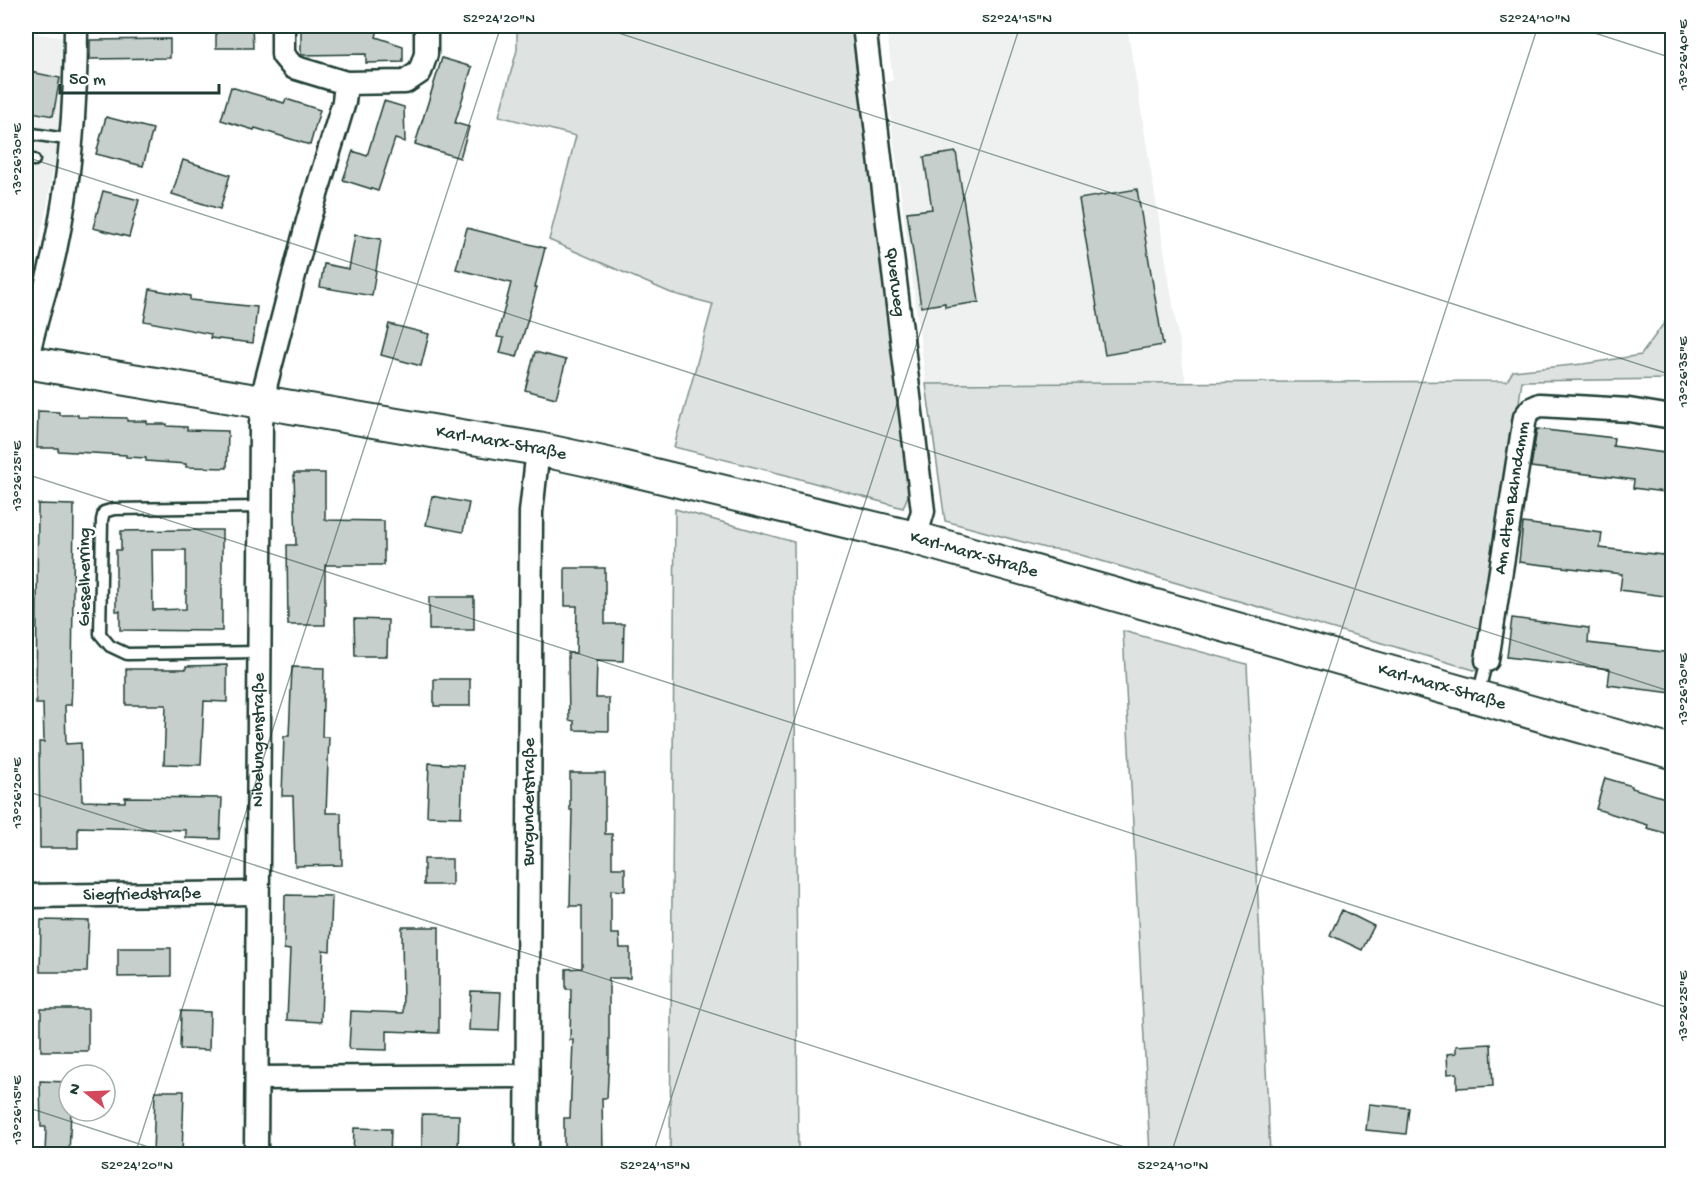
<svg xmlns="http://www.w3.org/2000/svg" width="1698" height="1180" font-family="'Gochi Hand',sans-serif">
	<rect width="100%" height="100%" fill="#fff"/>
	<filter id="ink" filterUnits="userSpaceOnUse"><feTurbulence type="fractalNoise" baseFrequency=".0167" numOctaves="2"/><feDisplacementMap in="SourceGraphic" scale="12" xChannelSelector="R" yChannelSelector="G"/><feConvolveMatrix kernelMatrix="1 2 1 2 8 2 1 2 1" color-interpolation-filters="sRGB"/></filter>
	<g filter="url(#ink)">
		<path fill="#eef1f0" d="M 886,26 L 1127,26 L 1186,383 L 926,384 L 886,82 L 893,80 Z
			M 26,32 L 66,38 L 67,85 L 47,207 L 26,297 Z"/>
		<path fill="#dee3e2" stroke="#7e908b" stroke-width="1.5" d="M 517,26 L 856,26 L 898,353 L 896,384 L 911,488 L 903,508 L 786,475 L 674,447 L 713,304 L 671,293 L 549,240 L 576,136 L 499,116 L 517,50 Z
			M 1672,312 L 1672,379 L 1522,381 L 1481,672 L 1064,550 L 1045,548 L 945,521 L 926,384 L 1507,381 L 1513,371 L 1583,364 L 1641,355 Z
			M 675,509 L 794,542 L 798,1154 L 670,1154 Z
			M 1123,631 L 1247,664 L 1270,1154 L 1150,1154 Z"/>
		<path fill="#c7cfcc" stroke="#1f3d34" stroke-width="1.5" fill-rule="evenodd" d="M 216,26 L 252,26 L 253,48 L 216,48 Z
			M 301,26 L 336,26 L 336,29 L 378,29 L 376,37 L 403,46 L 403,62 L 366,63 L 366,54 L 301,55 Z
			M 170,39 L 170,58 L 90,59 L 90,40 Z
			M 442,58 L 472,67 L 455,123 L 469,127 L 460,158 L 415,144 Z
			M 26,71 L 60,78 L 53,116 L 26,111 Z
			M 231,87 L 284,103 L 286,99 L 320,110 L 310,145 L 255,128 L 254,130 L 221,120 Z
			M 384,101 L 404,107 L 405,142 L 395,139 L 378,191 L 343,180 L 353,151 L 367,156 Z
			M 106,117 L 153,129 L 143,166 L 96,154 Z
			M 956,152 L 979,302 L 945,307 L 945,303 L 921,307 L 907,212 L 932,209 L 924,157 Z
			M 183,160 L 230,175 L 220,209 L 172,194 Z
			M 1137,189 L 1163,345 L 1105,355 L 1079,199 Z
			M 103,191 L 139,200 L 129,237 L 93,228 Z
			M 467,228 L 545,248 L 535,287 L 537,287 L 517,357 L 500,353 L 504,338 L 497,337 L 511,283 L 456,269 Z
			M 355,235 L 381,239 L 372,296 L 320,287 L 324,264 L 349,269 Z
			M 150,289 L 190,296 L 190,300 L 257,307 L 253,343 L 210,338 L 211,334 L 144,321 Z
			M 389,324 L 429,334 L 421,366 L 381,355 Z
			M 535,352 L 566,360 L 556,398 L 525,390 Z
			M 38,411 L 59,412 L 59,415 L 78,415 L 78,417 L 127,418 L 127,421 L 147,421 L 147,424 L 167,424 L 167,426 L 187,427 L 187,430 L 228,431 L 227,468 L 186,467 L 186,464 L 146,461 L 146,458 L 126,457 L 126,455 L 58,451 L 58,448 L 37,448 Z
			M 1537,429 L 1614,438 L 1613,446 L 1672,454 L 1672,493 L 1633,488 L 1634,480 L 1531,467 Z
			M 294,473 L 325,473 L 325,520 L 384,521 L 384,565 L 325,565 L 325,625 L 288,625 L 287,545 L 296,545 Z
			M 432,496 L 469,503 L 463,532 L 426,525 Z
			M 38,504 L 74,505 L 72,684 L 71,705 L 65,705 L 66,744 L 81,743 L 82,801 L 125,802 L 125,797 L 222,798 L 220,839 L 186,838 L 186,830 L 78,827 L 78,848 L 40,848 L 39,742 L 44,742 L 43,704 L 36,704 Z
			M 1523,523 L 1602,533 L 1600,548 L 1672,556 L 1672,597 L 1620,590 L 1622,574 L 1519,562 Z
			M 186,530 L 222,530 L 222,631 L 120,630 L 120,611 L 116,611 L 116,550 L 121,550 L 121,531 ZM 152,550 L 186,550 L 186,609 L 153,610 Z
			M 565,568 L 605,568 L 605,624 L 624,624 L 623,661 L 597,660 L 596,698 L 609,698 L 609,731 L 574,730 L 574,721 L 569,720 L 568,653 L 576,653 L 577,606 L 565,606 Z
			M 429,597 L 474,597 L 474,630 L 429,630 Z
			M 1512,618 L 1589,628 L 1588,643 L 1672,653 L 1672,693 L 1608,685 L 1610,669 L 1507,657 Z
			M 354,619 L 388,620 L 387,656 L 355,656 Z
			M 227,665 L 227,702 L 204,701 L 201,765 L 164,764 L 166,705 L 126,705 L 126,669 L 186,669 L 186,666 Z
			M 292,667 L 324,668 L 322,737 L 329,737 L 326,813 L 341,813 L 342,865 L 295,866 L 293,796 L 282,796 L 284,736 L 289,736 Z
			M 434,679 L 470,679 L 470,706 L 434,706 Z
			M 429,763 L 463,765 L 461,817 L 427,816 Z
			M 570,773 L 605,773 L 605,834 L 612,834 L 612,868 L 625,868 L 625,891 L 611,890 L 611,934 L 619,934 L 620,948 L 630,948 L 630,978 L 609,978 L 609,1058 L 607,1098 L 602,1098 L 603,1155 L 564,1155 L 564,1118 L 570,1118 L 573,1040 L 570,1040 L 571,989 L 566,989 L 566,969 L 582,968 L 582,906 L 570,906 L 572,810 L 570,810 Z
			M 1605,778 L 1632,786 L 1632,788 L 1672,800 L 1672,835 L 1647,828 L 1648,825 L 1596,809 Z
			M 424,859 L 452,859 L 452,885 L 424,885 Z
			M 285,895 L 332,896 L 330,951 L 323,950 L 321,1022 L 287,1020 L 290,950 L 284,949 Z
			M 1342,910 L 1374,926 L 1362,950 L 1330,935 Z
			M 41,920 L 89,921 L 87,972 L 40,972 Z
			M 402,927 L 439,927 L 439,1033 L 387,1031 L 387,1050 L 349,1049 L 351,1011 L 403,1013 Z
			M 118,948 L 171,948 L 171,976 L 118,977 Z
			M 471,991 L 501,992 L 499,1031 L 469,1030 Z
			M 41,1009 L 88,1009 L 88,1051 L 41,1051 Z
			M 181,1011 L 210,1012 L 209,1050 L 180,1049 Z
			M 1491,1044 L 1493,1086 L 1457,1088 L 1457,1073 L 1448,1074 L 1447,1054 L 1456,1053 L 1456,1046 Z
			M 40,1081 L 69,1082 L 69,1111 L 71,1111 L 69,1155 L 45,1155 L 46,1127 L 41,1127 Z
			M 155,1091 L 184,1091 L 182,1155 L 153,1155 Z
			M 1369,1104 L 1409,1108 L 1406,1134 L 1366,1130 Z
			M 422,1114 L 459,1115 L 458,1155 L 422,1155 Z
			M 354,1128 L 391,1129 L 390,1155 L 353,1155 Z"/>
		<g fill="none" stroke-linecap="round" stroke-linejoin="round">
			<g stroke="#1f3d34" stroke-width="15">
				<path id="service" d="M 26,133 L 72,140
					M 26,159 L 34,160
					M 259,652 L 127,654 L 110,646 L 100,634 L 102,520 L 104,512 L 114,509 L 260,507
					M 1478,695 L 1487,660"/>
			</g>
			<g stroke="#1f3d34" stroke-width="27">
				<g id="minor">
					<path d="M 283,26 L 283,55 L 293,67 L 346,83 L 405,82 L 420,72 L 426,54 L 426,26"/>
					<path id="s1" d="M 864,26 L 923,511 L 915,538"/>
					<path d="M 26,366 C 32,327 47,289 55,250 C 71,176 76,101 76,26"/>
					<path id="s2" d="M 1487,660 L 1525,417 L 1531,409 L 1540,405 L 1629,410 L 1672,417"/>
					<path id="s3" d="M 26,896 L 257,893"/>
					<path d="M 257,1078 L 526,1076"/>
					<path id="s4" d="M 256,1154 L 261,423 L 266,383 L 308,221 L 344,102 L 346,83"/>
					<path id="s5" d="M 527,1154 L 531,512 L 538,449"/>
				</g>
			</g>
			<g stroke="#1f3d34" stroke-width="36">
				<g id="secondary">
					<path id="s6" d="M 26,362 L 538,449 L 621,467 L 915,538 L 1672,752"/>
				</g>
			</g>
			<use href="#service" stroke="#fff" stroke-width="10"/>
			<use href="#minor" stroke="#fff" stroke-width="22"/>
			<use href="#secondary" stroke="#fff" stroke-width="32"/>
		</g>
	</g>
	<path fill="none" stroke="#1f3d34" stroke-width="1.5" stroke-opacity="0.45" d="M 597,26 L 1672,375M 1573,26 L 1672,58M 26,157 L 1672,692M 26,474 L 1672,1009M 26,791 L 1146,1154M 26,1107 L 170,1154M 135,1154 L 501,26M 653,1154 L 1020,26M 1171,1154 L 1538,26"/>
	<g text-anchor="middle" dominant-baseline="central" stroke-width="5" stroke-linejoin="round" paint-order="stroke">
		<g font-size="18" fill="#1f3d34" stroke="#fff">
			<text stroke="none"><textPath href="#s1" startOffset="258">Querweg</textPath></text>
			<text stroke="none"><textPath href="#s6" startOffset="482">Karl-Marx-Straße</textPath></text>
			<text stroke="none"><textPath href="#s2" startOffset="164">Am alten Bahndamm</textPath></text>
			<text stroke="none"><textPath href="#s6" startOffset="968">Karl-Marx-Straße</textPath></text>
			<text transform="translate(85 577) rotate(-90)">Gieselherring</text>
			<text stroke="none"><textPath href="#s6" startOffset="1454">Karl-Marx-Straße</textPath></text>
			<text stroke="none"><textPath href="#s4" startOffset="414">Nibelungenstraße</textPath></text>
			<text stroke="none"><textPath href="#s5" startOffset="352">Burgunderstraße</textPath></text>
			<text stroke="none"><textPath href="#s3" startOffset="116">Siegfriedstraße</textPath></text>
		</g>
	</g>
	<rect width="1698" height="1180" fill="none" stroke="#fff" stroke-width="66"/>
	<g transform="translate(87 1093) rotate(288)"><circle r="28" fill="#ffffff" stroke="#a5b1ae" stroke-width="1.5"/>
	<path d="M0-4.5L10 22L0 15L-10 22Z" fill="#d1495b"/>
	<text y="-9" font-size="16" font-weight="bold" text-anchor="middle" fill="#1f3d34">N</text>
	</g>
	<path d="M60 84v9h159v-9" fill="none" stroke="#1f3d34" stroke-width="3"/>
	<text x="69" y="84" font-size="18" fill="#1f3d34" stroke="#ffffff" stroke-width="4.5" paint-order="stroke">50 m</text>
	<rect x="33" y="33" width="1632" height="1114" fill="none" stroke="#1f3d34" stroke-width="2"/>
	<g font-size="15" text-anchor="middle" fill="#1f3d34">
		<text x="499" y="22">52°24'20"N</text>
		<text x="1017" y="22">52°24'15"N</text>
		<text x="1535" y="22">52°24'10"N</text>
		<text transform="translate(1682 55) rotate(-90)" y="5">13°26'40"E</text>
		<text transform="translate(16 159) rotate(-90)" y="5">13°26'30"E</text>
		<text transform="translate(1682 372) rotate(-90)" y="5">13°26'35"E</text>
		<text transform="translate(16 476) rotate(-90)" y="5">13°26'25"E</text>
		<text transform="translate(1682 689) rotate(-90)" y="5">13°26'30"E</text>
		<text transform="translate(16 793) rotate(-90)" y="5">13°26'20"E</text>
		<text transform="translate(1682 1006) rotate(-90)" y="5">13°26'25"E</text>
		<text transform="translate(16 1110) rotate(-90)" y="5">13°26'15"E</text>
		<text x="137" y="1169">52°24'20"N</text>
		<text x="655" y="1169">52°24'15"N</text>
		<text x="1173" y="1169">52°24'10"N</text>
	</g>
</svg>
